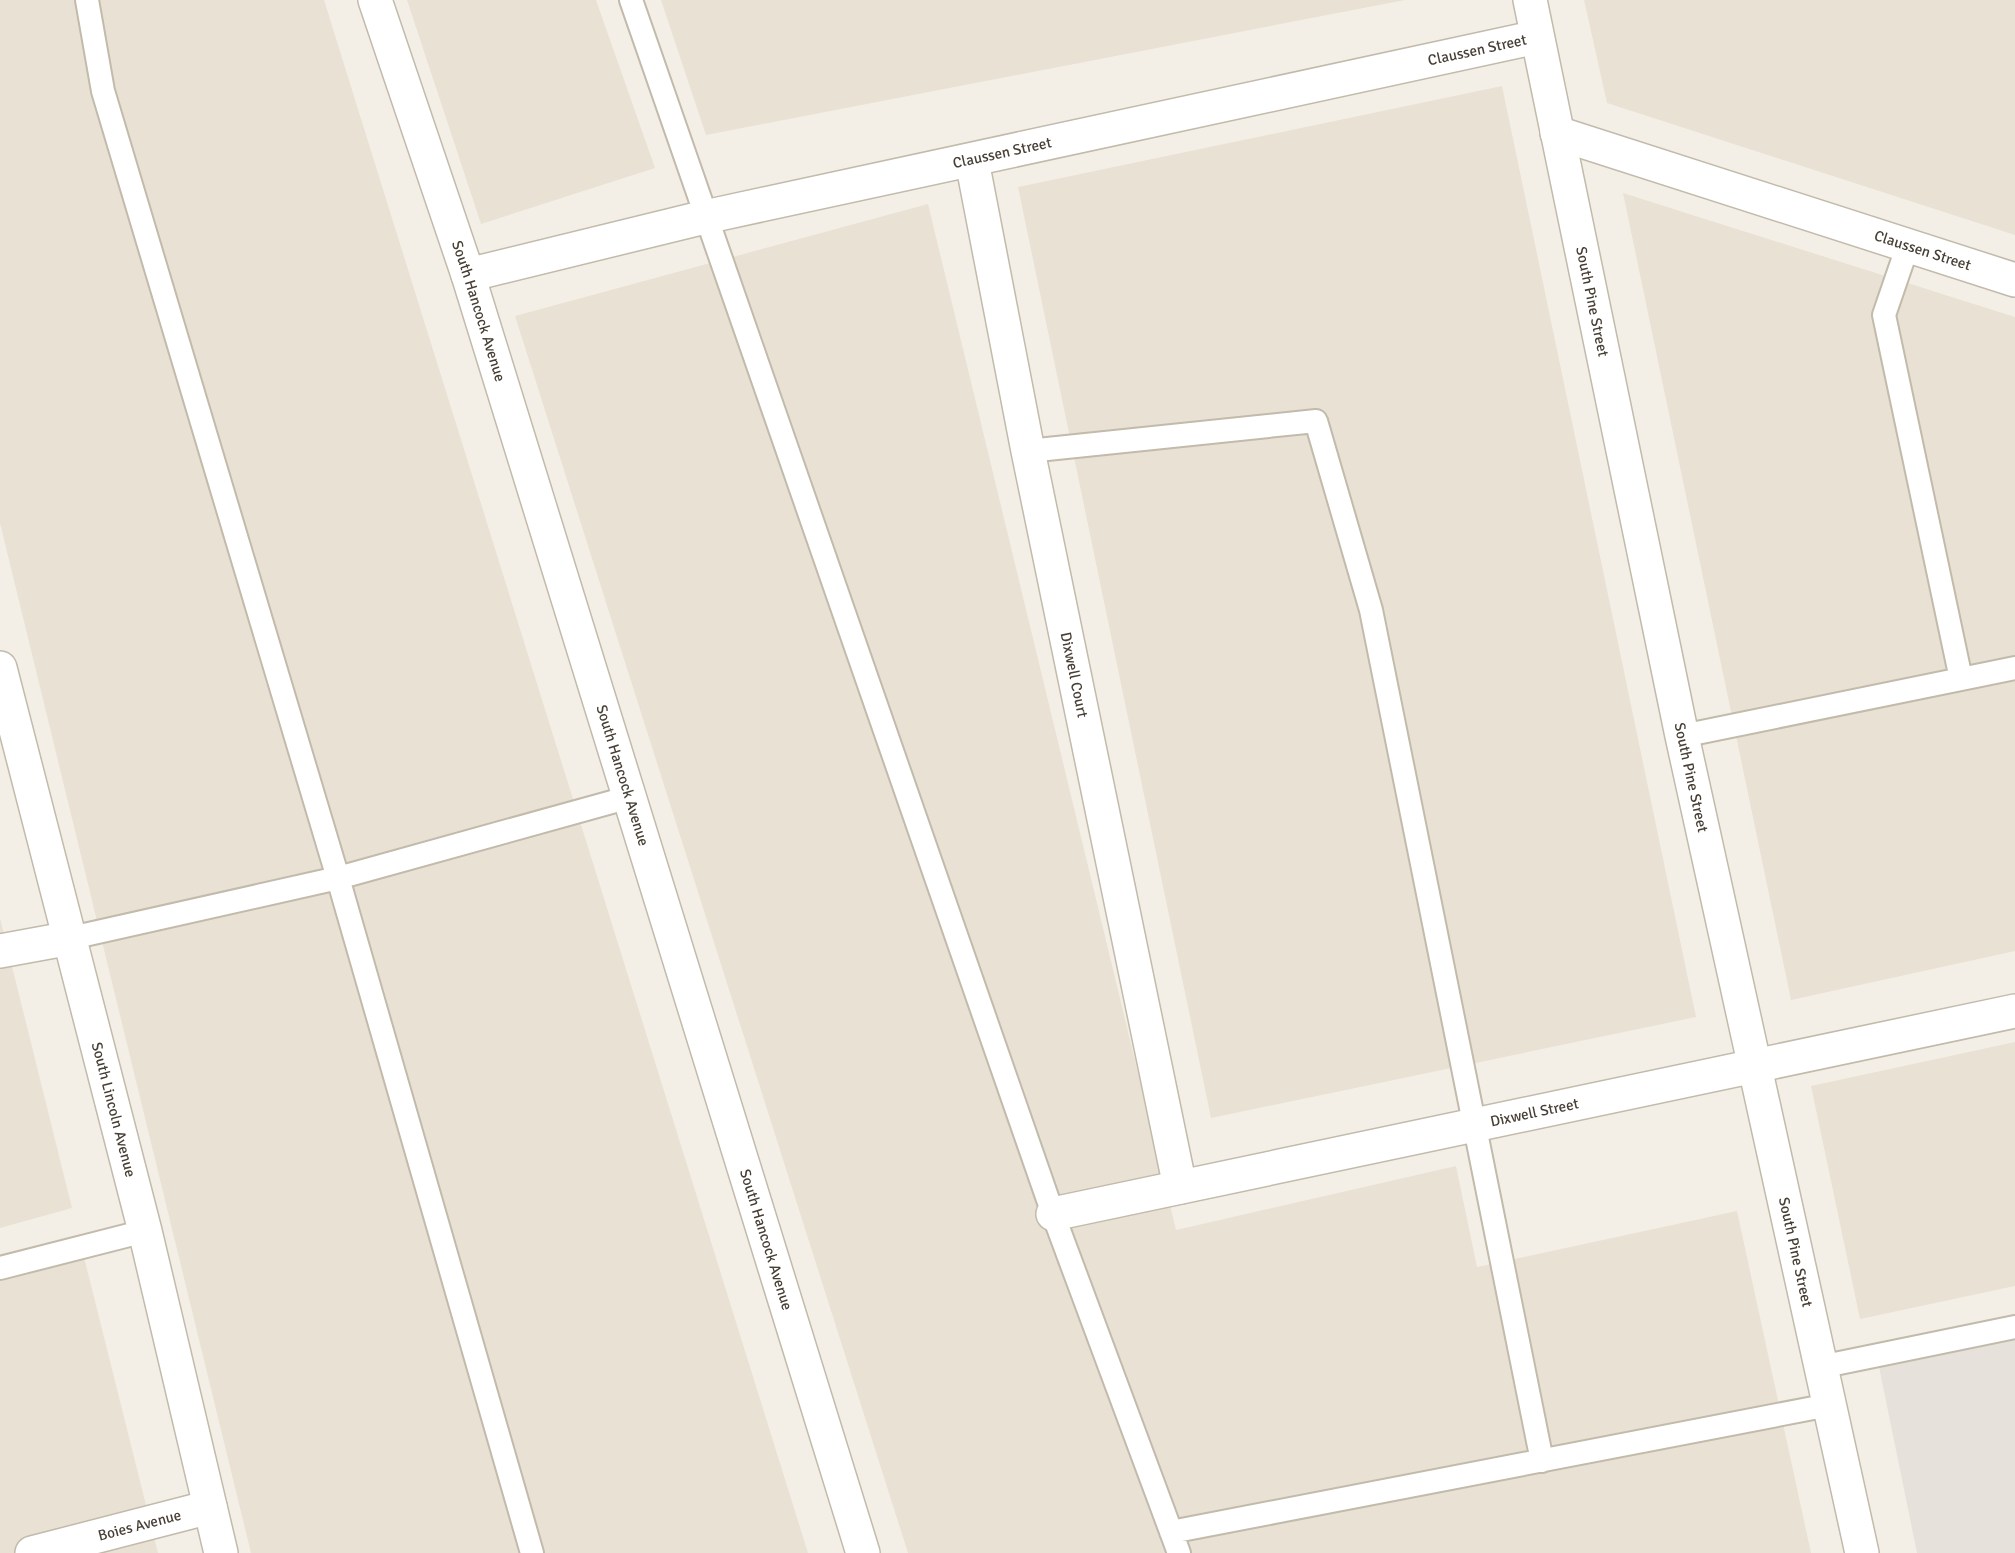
<svg xmlns="http://www.w3.org/2000/svg" width="2015" height="1553" font-family="Signika,sans-serif">
	<rect width="100%" height="100%" fill="#f4efe6"/>
	<path fill="#e8e1d4" d="M 0,0 L 324,0 L 808,1553 L 251,1553 L 0,523 Z
		M 407,0 L 596,0 L 655,168 L 481,224 Z
		M 661,0 L 1405,0 L 706,135 Z
		M 1584,0 L 2015,0 L 2015,235 L 1607,103 Z
		M 1502,86 L 1696,1017 L 1211,1118 L 1018,187 Z
		M 1623,193 L 2015,317 L 2015,951 L 1791,1000 Z
		M 928,204 L 1176,1230 L 1456,1166 L 1477,1267 L 1737,1211 L 1811,1553 L 908,1553 L 515,316 Z
		M 0,918 L 72,1208 L 0,1228 Z
		M 2015,1042 L 2015,1286 L 1860,1319 L 1811,1086 Z
		M 84,1257 L 158,1553 L 0,1553 L 0,1278 Z"/>
	<path fill="#e6e1db" d="M 2015,1333 L 2015,1553 L 1917,1553 L 1878,1362 Z"/>
	<g fill="none" stroke-linecap="round" stroke-linejoin="round">
		<g stroke="#c2baab" stroke-width="26">
			<path id="service" d="M 87,0 L 103,91 L 338,878 L 532,1553
				M 631,0 L 1053,1214 L 1179,1553
				M 1908,245 L 1884,315 L 1961,679
				M 1028,451 L 1316,421 L 1371,610 L 1542,1461
				M 1682,736 L 2015,668
				M 71,938 L 338,878 L 630,797
				M 0,1268 L 145,1231
				M 1820,1367 L 2015,1327
				M 1171,1532 L 1829,1405"/>
		</g>
		<g stroke="#c2baab" stroke-width="36">
			<g id="minor">
				<path id="s1" d="M 375,0 L 468,275 L 863,1553"/>
				<path id="s2" d="M 1530,0 L 1682,736 L 1862,1553"/>
				<path id="s3" d="M 1557,133 L 2015,280"/>
				<path id="s4" d="M 972,161 L 1028,451 L 1180,1187"/>
				<path id="s5" d="M 468,275 L 705,217 L 1537,37"/>
				<path id="s6" d="M 0,668 L 145,1231 L 221,1553"/>
				<path d="M 0,951 L 71,938"/>
				<path id="s7" d="M 1053,1214 L 2015,1011"/>
				<path id="s8" d="M 32,1553 L 210,1507"/>
			</g>
		</g>
		<use href="#service" stroke="#fff" stroke-width="22"/>
		<use href="#minor" stroke="#fff" stroke-width="33"/>
	</g>
	<g text-anchor="middle" dominant-baseline="central" stroke-width="4.5" stroke-linejoin="round" paint-order="stroke">
		<g font-size="15" fill="#473f35" stroke="#fff">
			<text stroke="none"><textPath href="#s5" startOffset="1034">Claussen Street</textPath></text>
			<text stroke="none"><textPath href="#s5" startOffset="548">Claussen Street</textPath></text>
			<text stroke="none"><textPath href="#s3" startOffset="384">Claussen Street</textPath></text>
			<text stroke="none"><textPath href="#s2" startOffset="308">South Pine Street</textPath></text>
			<text stroke="none"><textPath href="#s1" startOffset="328">South Hancock Avenue</textPath></text>
			<text stroke="none"><textPath href="#s4" startOffset="524">Dixwell Court</textPath></text>
			<text stroke="none"><textPath href="#s1" startOffset="814">South Hancock Avenue</textPath></text>
			<text stroke="none"><textPath href="#s2" startOffset="794">South Pine Street</textPath></text>
			<text stroke="none"><textPath href="#s6" startOffset="456">South Lincoln Avenue</textPath></text>
			<text stroke="none"><textPath href="#s7" startOffset="492">Dixwell Street</textPath></text>
			<text stroke="none"><textPath href="#s1" startOffset="1300">South Hancock Avenue</textPath></text>
			<text stroke="none"><textPath href="#s2" startOffset="1280">South Pine Street</textPath></text>
			<text stroke="none"><textPath href="#s8" startOffset="111">Boies Avenue</textPath></text>
		</g>
	</g>
</svg>
